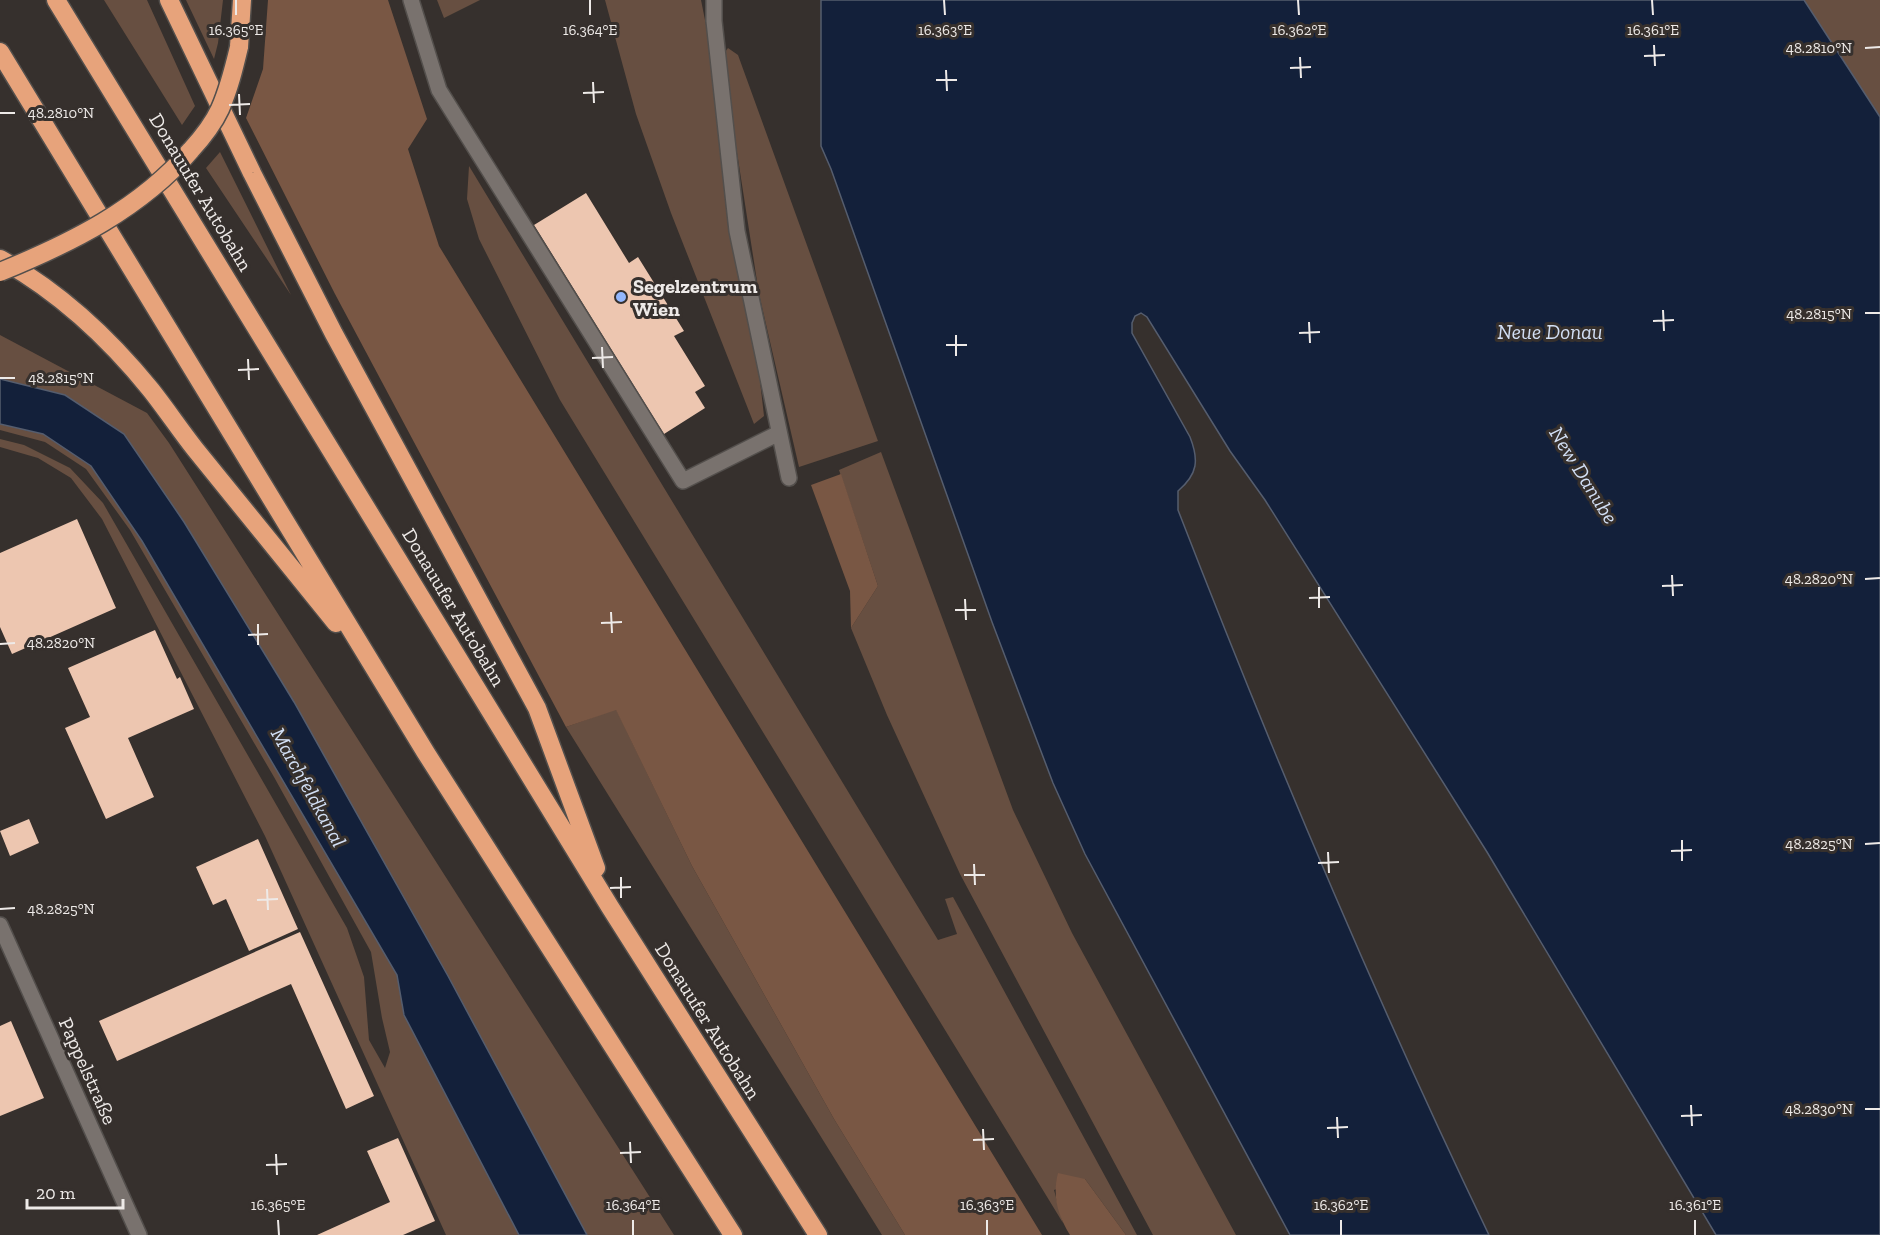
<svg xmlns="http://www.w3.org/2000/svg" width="1880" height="1235" font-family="'Zilla Slab',serif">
	<rect width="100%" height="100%" fill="#36302d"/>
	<path fill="#674f41" d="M 104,0 L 147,0 L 195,106 L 182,125 Z
		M 186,0 L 223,0 L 218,43 L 214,59 Z
		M 437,0 L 480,0 L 444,18 Z
		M 605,0 L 701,0 L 707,30 L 728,226 L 758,363 L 764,416 L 754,424 L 671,213 L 636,114 Z
		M 1804,0 L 1880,0 L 1880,117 Z
		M 728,48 L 738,55 L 878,441 L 799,467 L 759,294 L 722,56 Z
		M 220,152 L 291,295 L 206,168 Z
		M 469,166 L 938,940 L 957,934 L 945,899 L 953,897 L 1137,1235 L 1126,1235 L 1085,1179 L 1054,1190 L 1063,1223 L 560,400 L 479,239 L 467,199 Z
		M 0,335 L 147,413 L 169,443 L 674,1235 L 587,1235 L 448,976 L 294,702 L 184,522 L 124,434 L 65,395 L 0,379 Z
		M 0,424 L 43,434 L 91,466 L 142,541 L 397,975 L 404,1015 L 519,1235 L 446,1235 L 265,836 L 102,519 L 71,478 L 38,458 L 0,447 L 0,439 L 24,445 L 70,468 L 103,503 L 347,928 L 364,977 L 369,1040 L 385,1068 L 390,1052 L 382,1018 L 371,952 L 274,777 L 130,530 L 86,469 L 45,442 L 0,430 Z
		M 881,452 L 1013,810 L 1072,933 L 1236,1235 L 1153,1235 L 960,874 L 887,715 L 851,628 L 878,586 L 839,470 Z
		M 616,709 L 692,866 L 834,1119 L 905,1235 L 882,1235 L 566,727 Z"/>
	<path fill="#795744" d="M 268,0 L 388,0 L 427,119 L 408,149 L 439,246 L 1042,1235 L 905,1235 L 834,1119 L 692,866 L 616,710 L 566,727 L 335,294 L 246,118 L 263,69 Z
		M 841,474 L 878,586 L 851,628 L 850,591 L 811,485 Z
		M 1058,1173 L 1085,1179 L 1126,1235 L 1070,1235 C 1058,1215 1052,1197 1058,1173 Z"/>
	<path fill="#13203a" stroke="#555d6e" stroke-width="1.5" d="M 821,0 L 1804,0 L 1880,117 L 1880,1235 L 1716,1235 L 1487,852 L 1265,500 L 1230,451 L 1147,317 L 1141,313 L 1135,316 L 1132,323 L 1132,333 L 1190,437 C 1199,460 1198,474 1178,491 L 1178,510 C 1273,755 1375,998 1489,1235 L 1290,1235 L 1085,854 L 1053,783 L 992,622 L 831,169 L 821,146 Z
		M 0,379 L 65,395 L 124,434 L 184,522 L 294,702 L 448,976 L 587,1235 L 519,1235 L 404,1015 L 397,975 L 142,541 L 91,466 L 43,434 L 0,424 Z"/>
	<path fill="#edc6b0" d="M 586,193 L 629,263 L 638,257 L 684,331 L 674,336 L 705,386 L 695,392 L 705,408 L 664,434 L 534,225 Z
		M 77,519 L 116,608 L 12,654 L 0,627 L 0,553 Z
		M 155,630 L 177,679 L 180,677 L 194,709 L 128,738 L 154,797 L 106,819 L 65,728 L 90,717 L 68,668 Z
		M 29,819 L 39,843 L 10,856 L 0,831 Z
		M 258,839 L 298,929 L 249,951 L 226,899 L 213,905 L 196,867 Z
		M 300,932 L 374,1096 L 346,1109 L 291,984 L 117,1061 L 99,1021 Z
		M 11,1021 L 44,1098 L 0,1116 L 0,1026 Z
		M 398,1138 L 435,1221 L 403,1235 L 317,1235 L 390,1202 L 367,1151 Z"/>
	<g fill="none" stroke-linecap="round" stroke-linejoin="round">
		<g stroke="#534f4c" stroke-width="18">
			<path id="lane" d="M 411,0 L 439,90 L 683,481 L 779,433
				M 714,0 L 714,21 L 737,231 L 789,478"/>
		</g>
		<g stroke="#534f4c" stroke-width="18">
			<path id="street" d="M 0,925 L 139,1235"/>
		</g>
		<g stroke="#534f4c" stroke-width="21">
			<path id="highway" d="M 56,0 L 610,907 L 818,1235
				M 169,0 L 252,173 L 334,334 L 537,708 L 596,868
				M 239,47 L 242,0
				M 0,52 L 426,753 L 733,1235
				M 0,259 C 60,292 108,337 151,390 C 166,409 180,430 195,449 C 242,507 289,565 336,623"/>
		</g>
		<use href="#lane" stroke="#79726e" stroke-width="15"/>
		<use href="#street" stroke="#79726e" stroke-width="15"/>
		<use href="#highway" stroke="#e7a37b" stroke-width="18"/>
		<g stroke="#534f4c" stroke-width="21" stroke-linecap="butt">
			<path id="highway-bridge" d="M 0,272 C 71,243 140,209 191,150 C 202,138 213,124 220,109 C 229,89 234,68 239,47"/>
		</g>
		<use href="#highway-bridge" stroke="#e7a37b" stroke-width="18"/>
	</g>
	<path fill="none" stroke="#eeeae8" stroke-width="2" d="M 236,0 L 236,15M 590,0 L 590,15M 944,0 L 945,15M 1298,0 L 1299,15M 1652,0 L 1653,15M 1654,45 L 1655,66M 1865,48 L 1880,47M 1644,56 L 1665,55M 1300,57 L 1301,78M 1290,68 L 1311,67M 946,70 L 947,91M 936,80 L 957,80M 593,82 L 594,103M 583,93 L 604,92M 239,94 L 240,115M 229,105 L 250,104M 0,113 L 15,113M 1663,310 L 1664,331M 1865,313 L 1880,313M 1653,321 L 1674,320M 1309,322 L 1310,343M 1299,333 L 1320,332M 956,335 L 956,356M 946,345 L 967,345M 602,347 L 603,368M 592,358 L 613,357M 248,359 L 249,380M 238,370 L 259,369M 0,378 L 15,378M 1672,575 L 1673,596M 1865,579 L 1880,578M 1662,586 L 1683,585M 1319,587 L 1319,608M 1309,598 L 1330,597M 965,599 L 966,620M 955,610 L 976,610M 611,612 L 612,633M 601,623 L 622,622M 258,624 L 258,645M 248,635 L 268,634M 0,644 L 15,643M 1682,840 L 1682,861M 1865,844 L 1880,843M 1671,851 L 1692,850M 1328,852 L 1329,873M 1318,863 L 1339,862M 974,864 L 975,885M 964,875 L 985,875M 621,877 L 621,898M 610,888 L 631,887M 267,889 L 268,910M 257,900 L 278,899M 0,909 L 15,908M 1691,1105 L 1692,1126M 1865,1109 L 1880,1109M 1681,1116 L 1702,1115M 1337,1117 L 1338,1138M 1327,1128 L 1348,1127M 983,1129 L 984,1150M 973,1140 L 994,1139M 630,1142 L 631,1163M 620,1153 L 641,1152M 276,1154 L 277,1175M 266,1165 L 287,1164M 278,1220 L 279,1235M 633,1220 L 633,1235M 987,1220 L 987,1235M 1341,1220 L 1341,1235M 1695,1220 L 1695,1235"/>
	<circle fill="#93b7fd" stroke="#36302d" stroke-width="2" cx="621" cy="297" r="6"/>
	<g text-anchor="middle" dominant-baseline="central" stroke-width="6" stroke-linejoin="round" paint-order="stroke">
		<g font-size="20" fill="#eeeae8" stroke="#36302d">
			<text transform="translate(201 192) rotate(59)">Donauufer Autobahn</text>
			<text transform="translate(454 607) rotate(59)">Donauufer Autobahn</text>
			<text transform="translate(708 1021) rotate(58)">Donauufer Autobahn</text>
			<text transform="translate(88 1071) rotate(66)">Pappelstraße</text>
		</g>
		<g font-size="20" font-weight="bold" fill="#eeeae8" stroke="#36302d" text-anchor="start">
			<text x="633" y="286">Segelzentrum<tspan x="633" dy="23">Wien</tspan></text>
		</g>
		<g font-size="21" font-style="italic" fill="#d2dff5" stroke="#36302d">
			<text x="1550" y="331">Neue Donau</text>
			<text transform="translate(1584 475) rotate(58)">New Danube</text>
			<text transform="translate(309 787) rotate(61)">Marchfeldkanal</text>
		</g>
	</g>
	<g font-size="15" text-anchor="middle" fill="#eeeae8" stroke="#36302d" stroke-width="6" stroke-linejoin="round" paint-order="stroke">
		<text x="236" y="35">16.365°E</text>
		<text x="590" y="35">16.364°E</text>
		<text x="945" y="35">16.363°E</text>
		<text x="1299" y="35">16.362°E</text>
		<text x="1653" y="35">16.361°E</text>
		<text x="1819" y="53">48.2810°N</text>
		<text x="61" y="118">48.2810°N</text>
		<text x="1819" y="319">48.2815°N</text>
		<text x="61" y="383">48.2815°N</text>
		<text x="1819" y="584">48.2820°N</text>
		<text x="61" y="648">48.2820°N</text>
		<text x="1819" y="849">48.2825°N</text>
		<text x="61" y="914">48.2825°N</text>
		<text x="1819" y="1114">48.2830°N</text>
		<text x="278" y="1210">16.365°E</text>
		<text x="633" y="1210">16.364°E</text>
		<text x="987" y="1210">16.363°E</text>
		<text x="1341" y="1210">16.362°E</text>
		<text x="1695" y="1210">16.361°E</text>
	</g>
	<path d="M27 1199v9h96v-9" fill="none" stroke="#eeeae8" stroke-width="3"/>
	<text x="36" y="1199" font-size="18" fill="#eeeae8" stroke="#36302d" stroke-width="4.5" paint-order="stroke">20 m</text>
</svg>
